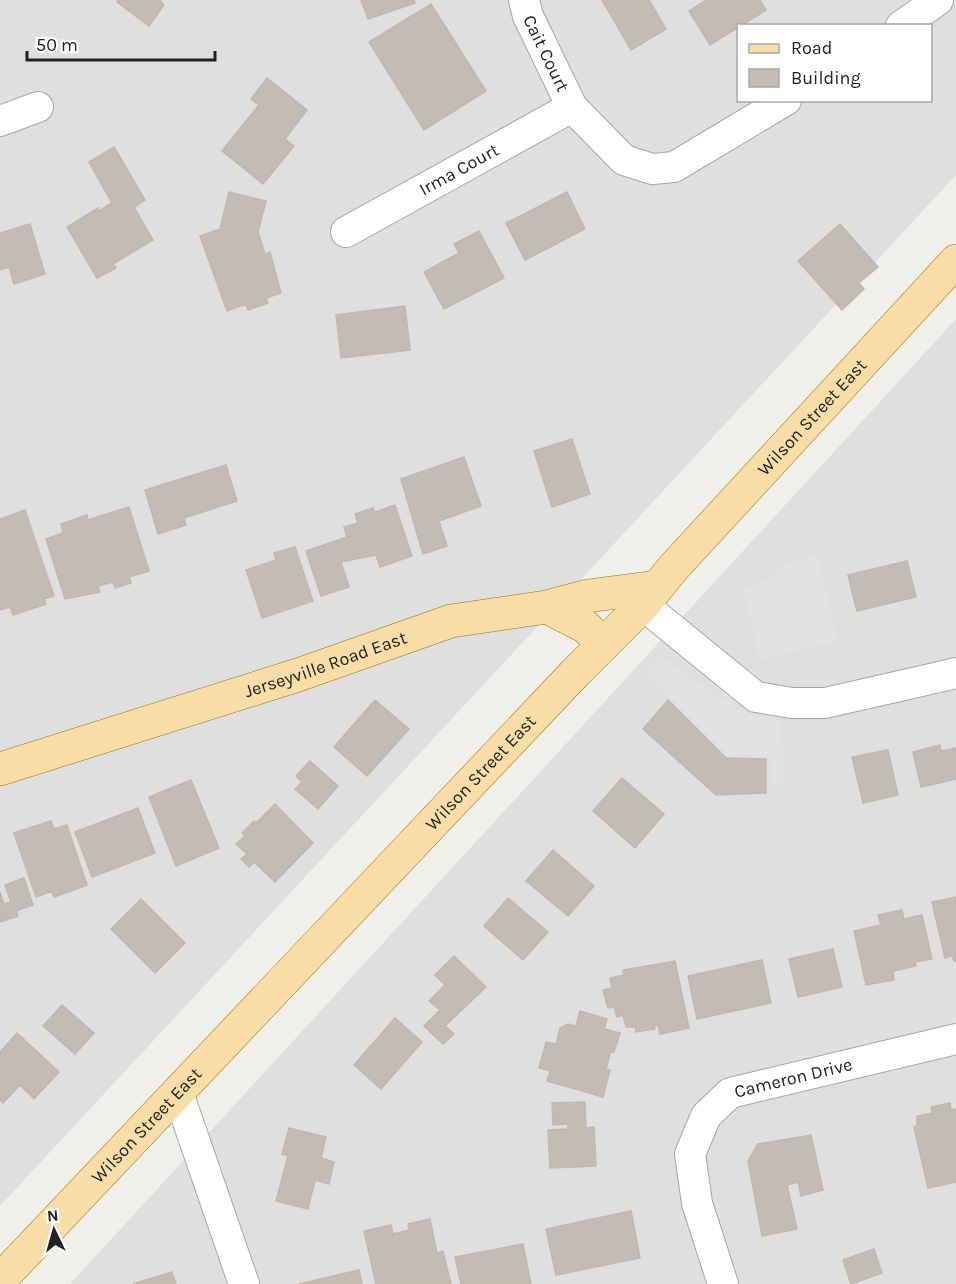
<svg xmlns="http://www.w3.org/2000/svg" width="956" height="1284" font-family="Karla,sans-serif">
	<rect width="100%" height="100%" fill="#f1efe9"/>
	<path fill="#dfdfdf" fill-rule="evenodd" d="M 0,0 L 956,0 L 956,175 L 0,1206 ZM 738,26 L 930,26 L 930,100 L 738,100 Z
		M 956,319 L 956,1284 L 70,1284 Z"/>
	<path fill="#e2e2e2" d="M 818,555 L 837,641 L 760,659 L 743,589 L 762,583 L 792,561 Z
		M 660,656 L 739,710 L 781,723 L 785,784 L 772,785 L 769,755 L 728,754 L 643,670 Z"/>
	<path fill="#c2bcb5" stroke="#c2b8ac" stroke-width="1.5" d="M 118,0 L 160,0 L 164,5 L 149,26 L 117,2 Z
		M 361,0 L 414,0 L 415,3 L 368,19 Z
		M 602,0 L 649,0 L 666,29 L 631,50 Z
		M 706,0 L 760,0 L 766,10 L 710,45 L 689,11 Z
		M 431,4 L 486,91 L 424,130 L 369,42 Z
		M 267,78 L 307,110 L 285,139 L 294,146 L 263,184 L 222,151 L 259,105 L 251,99 Z
		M 114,147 L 145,200 L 134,207 L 153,240 L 113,264 L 116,268 L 97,278 L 67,227 L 98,208 L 99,211 L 112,203 L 89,162 Z
		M 229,192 L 266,201 L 258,232 L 265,254 L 270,252 L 281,293 L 266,298 L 268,303 L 248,310 L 246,304 L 227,311 L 200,236 L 220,229 Z
		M 567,192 L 585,229 L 525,260 L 506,223 Z
		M 30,224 L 45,274 L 14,284 L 9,267 L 0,270 L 0,233 Z
		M 840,224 L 878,267 L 859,283 L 864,289 L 842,310 L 798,261 Z
		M 479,231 L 504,278 L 444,309 L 424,272 L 459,253 L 454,244 Z
		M 405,306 L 410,350 L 341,358 L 336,315 Z
		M 572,439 L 590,494 L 552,507 L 534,451 Z
		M 464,457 L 481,506 L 439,521 L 447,546 L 423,554 L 401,479 Z
		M 226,465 L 237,501 L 184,518 L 186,525 L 158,534 L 145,490 Z
		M 395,505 L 412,556 L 380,567 L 376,555 L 341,562 L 349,587 L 321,596 L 306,551 L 347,537 L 344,527 L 358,523 L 355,514 L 373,508 L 375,512 Z
		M 129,507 L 149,571 L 129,577 L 131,583 L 115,588 L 113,582 L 98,586 L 100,592 L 65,599 L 46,539 L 63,533 L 61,524 L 87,515 L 88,520 Z
		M 25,510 L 54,596 L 44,599 L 46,604 L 13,615 L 10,607 L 0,610 L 0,519 Z
		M 295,547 L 313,601 L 262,618 L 246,570 L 276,560 L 274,553 Z
		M 907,561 L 916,597 L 857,611 L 848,575 Z
		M 375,700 L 409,729 L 367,776 L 334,747 Z
		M 668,700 L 726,758 L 766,759 L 766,793 L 716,795 L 643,729 Z
		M 940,745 L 941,751 L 956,748 L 956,779 L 921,787 L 913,752 Z
		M 888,750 L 898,795 L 863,803 L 852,757 Z
		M 310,761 L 338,786 L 318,809 L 295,789 L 302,782 L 296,776 Z
		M 622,778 L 664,814 L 635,848 L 593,811 Z
		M 191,780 L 219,848 L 176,866 L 149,797 Z
		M 275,804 L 313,843 L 275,882 L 254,862 L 249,867 L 241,859 L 247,854 L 236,844 L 245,836 L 242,833 L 254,821 L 256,823 Z
		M 138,808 L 155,853 L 92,877 L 75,832 Z
		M 51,821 L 54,829 L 67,825 L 87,885 L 54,897 L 52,891 L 36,897 L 14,833 Z
		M 553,850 L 594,886 L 568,916 L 526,881 Z
		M 24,878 L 33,905 L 16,911 L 18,916 L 0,922 L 0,892 L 4,904 L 11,902 L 5,885 Z
		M 956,897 L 956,961 L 954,961 L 952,956 L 945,958 L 932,902 Z
		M 508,898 L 548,932 L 523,960 L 484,926 Z
		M 141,899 L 185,943 L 155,973 L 111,929 Z
		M 902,910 L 904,919 L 922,915 L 932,959 L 915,962 L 916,966 L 893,971 L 894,980 L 866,985 L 854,931 L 881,925 L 878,915 Z
		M 833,949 L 842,987 L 798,997 L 789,959 Z
		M 454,956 L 486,987 L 445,1026 L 454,1034 L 443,1044 L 424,1026 L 440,1010 L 429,1001 L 445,985 L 435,975 Z
		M 762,960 L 771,1003 L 697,1019 L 688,976 Z
		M 675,961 L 689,1028 L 660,1034 L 658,1025 L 654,1026 L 655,1029 L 636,1032 L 635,1027 L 626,1027 L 623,1015 L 617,1017 L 614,1007 L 608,1008 L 603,990 L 612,988 L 610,978 L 624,975 L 623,970 Z
		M 62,1005 L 94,1033 L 75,1054 L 43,1026 Z
		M 580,1011 L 607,1019 L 604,1029 L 620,1033 L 614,1052 L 611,1051 L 606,1069 L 610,1070 L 603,1097 L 547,1081 L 550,1071 L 539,1068 L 546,1042 L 556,1044 L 560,1028 L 568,1024 L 576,1026 Z
		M 395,1018 L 422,1042 L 381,1089 L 354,1065 Z
		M 17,1033 L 59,1072 L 34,1099 L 20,1085 L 3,1103 L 0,1100 L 0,1052 Z
		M 585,1102 L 586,1128 L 594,1127 L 596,1166 L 550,1168 L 548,1130 L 568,1129 L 568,1124 L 553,1125 L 552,1103 Z
		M 950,1103 L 951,1110 L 956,1109 L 956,1182 L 928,1188 L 914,1127 L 917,1126 L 917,1116 L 932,1113 L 931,1107 Z
		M 289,1128 L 326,1137 L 321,1158 L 334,1162 L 329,1184 L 315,1180 L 308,1209 L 276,1201 L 288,1156 L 282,1154 Z
		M 811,1135 L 823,1190 L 801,1196 L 798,1182 L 787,1185 L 797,1229 L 762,1236 L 748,1161 L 758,1144 Z
		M 631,1211 L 640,1258 L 556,1275 L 546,1229 Z
		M 430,1219 L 437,1253 L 443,1251 L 451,1284 L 376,1284 L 364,1231 L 391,1225 L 393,1234 L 409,1230 L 408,1224 Z
		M 523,1244 L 531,1284 L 461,1284 L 455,1257 Z
		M 874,1249 L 882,1273 L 851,1284 L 843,1260 Z
		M 359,1270 L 362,1284 L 299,1284 Z
		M 172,1272 L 176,1284 L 133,1284 Z"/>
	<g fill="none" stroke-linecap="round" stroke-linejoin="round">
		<g stroke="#a6a6a6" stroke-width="32">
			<g id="minor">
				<path id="s1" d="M 524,0 L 528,16 L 572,107 L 624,160 L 652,169 L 674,167 L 786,100"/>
				<path d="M 901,26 L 938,0"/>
				<path d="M 0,121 L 38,107"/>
				<path id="s2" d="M 346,232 L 572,107"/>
				<path d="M 643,605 L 756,697 L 792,703 L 825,703 L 956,673"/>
				<path d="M 178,1093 L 244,1284"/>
				<path id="s3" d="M 723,1284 L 697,1203 L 690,1154 L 706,1116 L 730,1093 L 956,1039"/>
			</g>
		</g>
		<g stroke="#987708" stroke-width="34">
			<g id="major">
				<path d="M 547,607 L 586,627 L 603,645"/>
				<path id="s4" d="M 0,769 L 298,675 L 451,621 L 547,607 L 588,596 L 657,587"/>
				<path id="s5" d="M 0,1280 L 575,673 L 643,605 L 674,567 L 956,261"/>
			</g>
		</g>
		<use href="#minor" stroke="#fff" stroke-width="30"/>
		<use href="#major" stroke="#f8dda7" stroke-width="33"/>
	</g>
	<g text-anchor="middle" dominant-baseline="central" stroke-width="6" stroke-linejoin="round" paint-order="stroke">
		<g font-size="18" fill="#222" stroke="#fff">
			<text stroke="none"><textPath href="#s1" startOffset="58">Cait Court</textPath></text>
			<text stroke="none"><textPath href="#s2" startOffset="129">Irma Court</textPath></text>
			<text stroke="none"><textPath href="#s5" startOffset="1185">Wilson Street East</textPath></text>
			<text stroke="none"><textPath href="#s4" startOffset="342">Jerseyville Road East</textPath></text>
			<text stroke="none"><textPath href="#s5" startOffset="699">Wilson Street East</textPath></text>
			<text stroke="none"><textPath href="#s3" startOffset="274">Cameron Drive</textPath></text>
			<text stroke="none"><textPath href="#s5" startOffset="213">Wilson Street East</textPath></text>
		</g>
	</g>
	<rect x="737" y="24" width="195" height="78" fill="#ffffff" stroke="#a7a7a7" stroke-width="1.5"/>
	<rect x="749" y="44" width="30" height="9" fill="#f8dda7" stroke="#a7a7a7" stroke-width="1.5"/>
	<text x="791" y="54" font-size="18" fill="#222222">Road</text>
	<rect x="749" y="69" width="30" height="18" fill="#c2bcb5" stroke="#a7a7a7" stroke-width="1.5"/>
	<text x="791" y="84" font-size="18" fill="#222222">Building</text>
	<g transform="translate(54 1230) rotate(355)" stroke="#ffffff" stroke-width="4.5" paint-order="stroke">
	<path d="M0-4.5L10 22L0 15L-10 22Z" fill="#222222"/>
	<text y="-9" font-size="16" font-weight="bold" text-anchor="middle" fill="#222222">N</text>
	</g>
	<path d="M27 51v9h188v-9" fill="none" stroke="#222222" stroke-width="3"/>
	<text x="36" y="51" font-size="18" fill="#222222" stroke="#ffffff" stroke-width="4.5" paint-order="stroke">50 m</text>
</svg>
